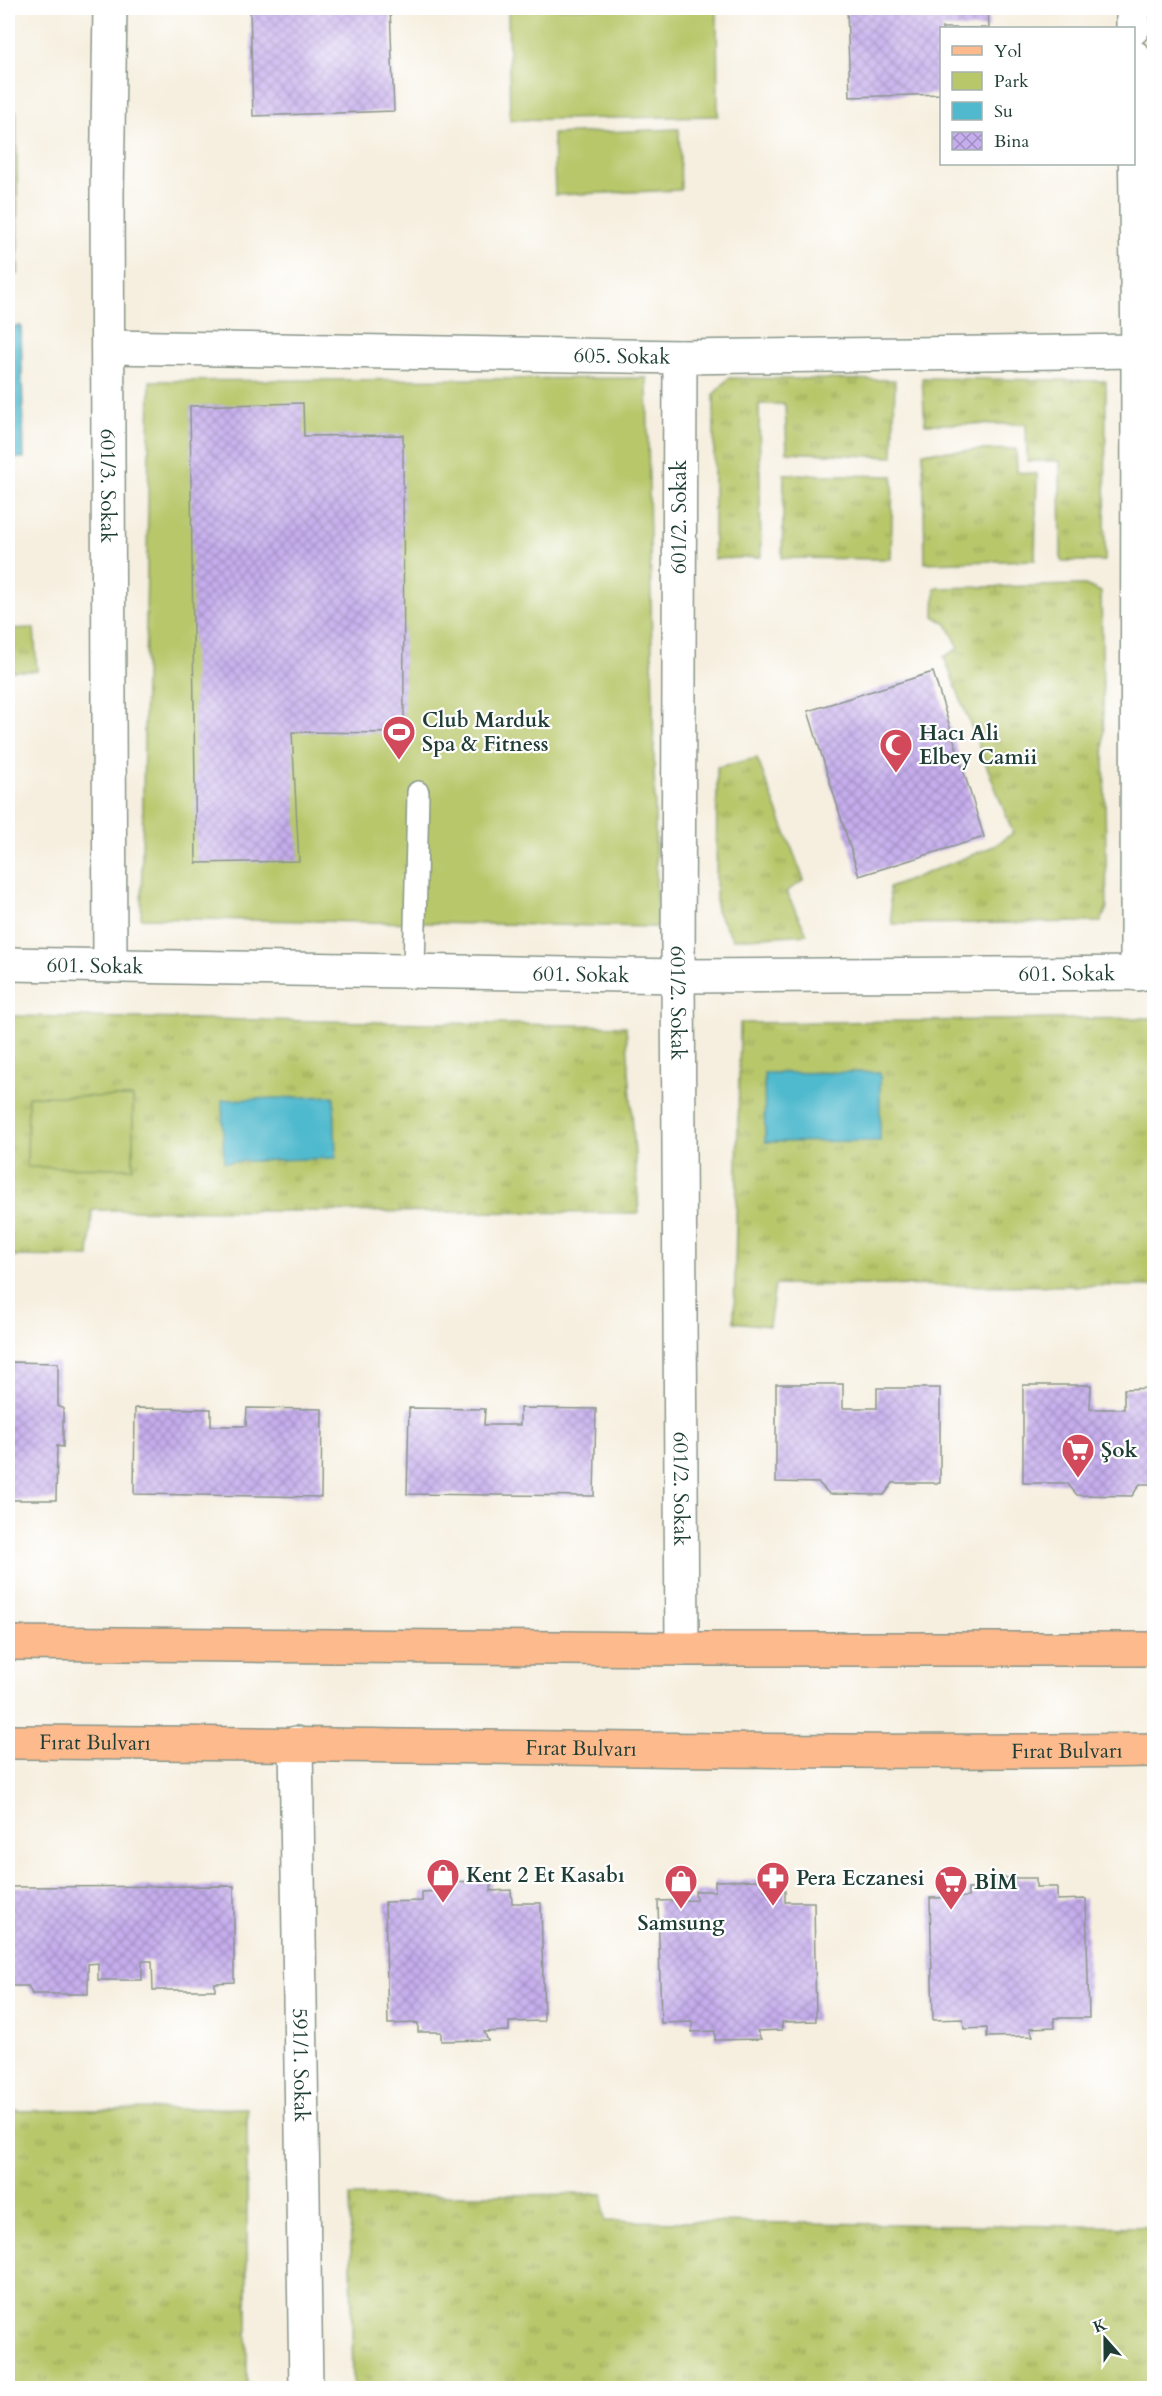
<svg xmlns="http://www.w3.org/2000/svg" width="1162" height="2396" font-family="Cardo,serif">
	<defs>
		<pattern id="grass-tufts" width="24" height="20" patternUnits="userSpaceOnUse" patternTransform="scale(1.5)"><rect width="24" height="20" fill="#b8c76a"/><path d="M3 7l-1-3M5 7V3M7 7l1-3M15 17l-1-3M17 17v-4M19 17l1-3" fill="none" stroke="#95a358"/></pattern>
		<pattern id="building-cross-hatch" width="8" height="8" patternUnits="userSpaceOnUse" patternTransform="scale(1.5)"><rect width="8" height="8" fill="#c6aded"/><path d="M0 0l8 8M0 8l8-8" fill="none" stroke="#a08ec1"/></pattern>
	</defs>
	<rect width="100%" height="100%" fill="#fff"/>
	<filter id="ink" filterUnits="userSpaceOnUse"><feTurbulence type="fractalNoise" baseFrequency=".0167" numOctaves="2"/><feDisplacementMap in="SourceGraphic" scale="12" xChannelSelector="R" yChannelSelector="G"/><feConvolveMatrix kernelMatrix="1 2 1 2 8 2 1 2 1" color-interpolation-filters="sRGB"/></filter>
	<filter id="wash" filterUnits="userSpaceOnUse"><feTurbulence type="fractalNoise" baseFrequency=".008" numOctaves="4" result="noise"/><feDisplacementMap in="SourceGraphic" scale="24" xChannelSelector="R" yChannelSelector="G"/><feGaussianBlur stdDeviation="1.35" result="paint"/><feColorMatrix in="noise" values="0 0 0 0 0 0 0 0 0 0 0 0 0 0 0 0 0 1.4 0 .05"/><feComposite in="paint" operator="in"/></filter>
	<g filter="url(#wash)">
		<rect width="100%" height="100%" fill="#f6efdf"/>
		<path fill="url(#grass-tufts)" stroke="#6c824f" stroke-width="1.5" d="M 729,378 L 895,380 L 893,457 L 787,452 L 785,404 L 759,404 L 761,557 L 714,559 L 714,394 Z
			M 922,378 L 1106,381 L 1105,561 L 1061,561 L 1060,461 L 1027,461 L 1026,424 L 925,424 Z
			M 1016,449 L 1017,472 L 1037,474 L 1035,560 L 925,563 L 923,452 Z
			M 784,474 L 893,476 L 891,559 L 782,558 Z
			M 1085,585 L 1101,592 L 1107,907 L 1101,922 L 892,924 L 889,888 L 994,846 L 1013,833 L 944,657 L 959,648 L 947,624 L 934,616 L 935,588 Z
			M 34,628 L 37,671 L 8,671 L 8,629 Z
			M 757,758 L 804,880 L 786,892 L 807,934 L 733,939 L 716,911 L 717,767 Z
			M 8,1016 L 626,1026 L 639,1213 L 92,1210 L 89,1257 L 8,1256 Z
			M 1154,1018 L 1154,1286 L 775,1285 L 769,1326 L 734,1322 L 740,1023 Z
			M 247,2108 L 247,2388 L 8,2388 L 8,2111 Z
			M 603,2194 L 605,2221 L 1154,2227 L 1154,2388 L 353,2388 L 350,2196 Z"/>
		<path fill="#b8c76a" stroke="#6c824f" stroke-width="1.5" d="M 508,8 L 717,8 L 718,116 L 510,120 Z
			M 8,111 L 16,111 L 18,274 L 8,274 Z
			M 679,129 L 681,190 L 555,195 L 553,134 Z
			M 647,378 L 657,927 L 141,918 L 150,381 Z
			M 28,1096 L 133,1097 L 133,1168 L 27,1167 Z"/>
		<path fill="#50b9cd" stroke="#387b80" stroke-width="1.5" d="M 8,326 L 21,326 L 24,458 L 8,458 Z
			M 880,1072 L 880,1141 L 765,1142 L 764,1073 Z
			M 334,1096 L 336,1158 L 224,1162 L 222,1100 Z"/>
		<g id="blocks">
			<path fill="url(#building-cross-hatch)" d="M 250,8 L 390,8 L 394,111 L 253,116 Z
				M 847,8 L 988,8 L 989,28 L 942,28 L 942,94 L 850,97 Z
				M 303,403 L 304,436 L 403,435 L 404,733 L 292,732 L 299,861 L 196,863 L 190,406 Z
				M 933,672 L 984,837 L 859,876 L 808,711 Z
				M 8,1362 L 58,1363 L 58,1407 L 63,1408 L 63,1447 L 57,1446 L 56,1500 L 8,1500 Z
				M 776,1384 L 843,1384 L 843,1408 L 877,1408 L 877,1388 L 940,1388 L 940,1483 L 893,1483 L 884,1495 L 829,1494 L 819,1483 L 776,1482 Z
				M 1023,1385 L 1091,1385 L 1090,1409 L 1124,1409 L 1124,1389 L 1154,1388 L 1154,1484 L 1140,1484 L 1132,1496 L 1077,1495 L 1067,1483 L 1023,1483 Z
				M 135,1408 L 211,1409 L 211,1426 L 246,1426 L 247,1408 L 322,1409 L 321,1497 L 134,1494 Z
				M 409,1408 L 485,1409 L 484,1425 L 520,1425 L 520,1408 L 596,1409 L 594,1496 L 407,1494 Z
				M 988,1878 L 1036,1878 L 1036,1887 L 1057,1887 L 1057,1900 L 1086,1899 L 1089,2018 L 1054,2018 L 1055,2027 L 1030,2028 L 1033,2036 L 987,2037 L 987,2028 L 964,2029 L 963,2019 L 933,2020 L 930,1898 L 968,1897 L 968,1889 L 988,1888 Z
				M 764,1880 L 764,1890 L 785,1890 L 785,1902 L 814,1902 L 816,2021 L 782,2022 L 782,2030 L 757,2031 L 761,2039 L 715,2040 L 715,2031 L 692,2032 L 692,2022 L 661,2023 L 658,1901 L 696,1900 L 695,1891 L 715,1891 L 715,1881 Z
				M 491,1881 L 491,1891 L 511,1890 L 512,1903 L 541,1903 L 544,2021 L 509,2022 L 509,2031 L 484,2032 L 488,2040 L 441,2041 L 441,2032 L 418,2032 L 418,2023 L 388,2024 L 385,1902 L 422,1901 L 422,1892 L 442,1891 L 442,1882 Z
				M 234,1886 L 234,1982 L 215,1983 L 215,1990 L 153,1990 L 152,1961 L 142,1961 L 142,1980 L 98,1980 L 98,1963 L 88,1964 L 88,1994 L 32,1994 L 28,1986 L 8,1986 L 8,1887 Z"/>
		</g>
	</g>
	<g filter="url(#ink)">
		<use href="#blocks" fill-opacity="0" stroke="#8a968a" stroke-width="1.5"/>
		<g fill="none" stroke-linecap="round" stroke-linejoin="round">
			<g stroke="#8a968a" stroke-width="24">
				<path id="service" d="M 414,971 L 418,792"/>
			</g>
			<g stroke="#8a968a" stroke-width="36">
				<g id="minor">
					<path id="s1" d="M 110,8 L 107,195 L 110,965"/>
					<path d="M 1133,8 L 1133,28"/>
					<path d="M 1134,57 L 1138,351 L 1137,974"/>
					<path id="s2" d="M 108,347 L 680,357 L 1138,351"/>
					<path id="s3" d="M 680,357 L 678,976 L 682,1649"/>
					<path id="s4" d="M 8,964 L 678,976 L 1154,973"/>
					<path id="s5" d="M 296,1743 L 306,2388"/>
				</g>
			</g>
			<g stroke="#8a968a" stroke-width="36">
				<g id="primary">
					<path d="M 8,1643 L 682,1649 L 1154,1649"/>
					<path id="s6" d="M 8,1742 C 390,1743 772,1755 1154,1750"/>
				</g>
			</g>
			<use href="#service" stroke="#fff" stroke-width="21"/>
			<use href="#minor" stroke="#fff" stroke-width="33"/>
			<use href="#primary" stroke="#fcba8d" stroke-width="33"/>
		</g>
	</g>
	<defs>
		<g id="stadium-pin" transform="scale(1.725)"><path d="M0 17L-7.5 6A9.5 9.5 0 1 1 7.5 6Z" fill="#d1495b" stroke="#fff"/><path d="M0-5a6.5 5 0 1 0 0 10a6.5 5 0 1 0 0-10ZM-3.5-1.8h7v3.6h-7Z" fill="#fff"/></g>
		<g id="mosque-pin" transform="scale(1.725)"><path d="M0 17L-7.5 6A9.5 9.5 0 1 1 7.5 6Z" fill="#d1495b" stroke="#fff"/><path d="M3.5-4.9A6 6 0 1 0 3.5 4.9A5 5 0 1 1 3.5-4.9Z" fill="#fff"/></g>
		<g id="supermarket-pin" transform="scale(1.725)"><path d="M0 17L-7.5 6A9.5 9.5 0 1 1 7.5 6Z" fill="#d1495b" stroke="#fff"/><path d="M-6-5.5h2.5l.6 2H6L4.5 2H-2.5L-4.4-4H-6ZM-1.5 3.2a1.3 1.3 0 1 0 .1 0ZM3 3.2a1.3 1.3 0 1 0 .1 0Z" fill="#fff"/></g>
		<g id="shop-pin" transform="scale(1.725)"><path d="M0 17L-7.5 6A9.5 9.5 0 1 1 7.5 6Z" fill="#d1495b" stroke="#fff"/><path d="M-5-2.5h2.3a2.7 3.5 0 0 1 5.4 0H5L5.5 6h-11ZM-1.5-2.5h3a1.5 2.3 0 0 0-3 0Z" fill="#fff"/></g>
		<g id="pharmacy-pin" transform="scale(1.725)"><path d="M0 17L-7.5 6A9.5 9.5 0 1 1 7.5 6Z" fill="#d1495b" stroke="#fff"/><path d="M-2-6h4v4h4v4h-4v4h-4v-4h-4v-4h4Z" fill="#fff"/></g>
	</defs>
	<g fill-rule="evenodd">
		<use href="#stadium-pin" x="399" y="732"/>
		<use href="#mosque-pin" x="896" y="745"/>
		<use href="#supermarket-pin" x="1078" y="1450"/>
		<use href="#shop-pin" x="443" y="1875"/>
		<use href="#pharmacy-pin" x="773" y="1878"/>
		<use href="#shop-pin" x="681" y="1881"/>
		<use href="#supermarket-pin" x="951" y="1882"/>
	</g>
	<g text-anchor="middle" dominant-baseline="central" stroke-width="4.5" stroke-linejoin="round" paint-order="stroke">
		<g font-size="21" fill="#1f3d34" stroke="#fff">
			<text stroke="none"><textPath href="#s2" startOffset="514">605. Sokak</textPath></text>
			<text stroke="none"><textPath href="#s1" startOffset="478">601/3. Sokak</textPath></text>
			<text transform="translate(679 517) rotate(-90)">601/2. Sokak</text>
			<text stroke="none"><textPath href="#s4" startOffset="87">601. Sokak</textPath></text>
			<text stroke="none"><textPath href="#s4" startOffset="573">601. Sokak</textPath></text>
			<text stroke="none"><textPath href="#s4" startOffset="1059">601. Sokak</textPath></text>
			<text stroke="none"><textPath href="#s3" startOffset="646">601/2. Sokak</textPath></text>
			<text stroke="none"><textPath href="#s3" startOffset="1132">601/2. Sokak</textPath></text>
			<text stroke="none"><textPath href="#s6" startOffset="87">Fırat Bulvarı</textPath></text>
			<text stroke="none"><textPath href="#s6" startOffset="573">Fırat Bulvarı</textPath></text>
			<text stroke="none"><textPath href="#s6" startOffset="1059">Fırat Bulvarı</textPath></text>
			<text stroke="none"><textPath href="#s5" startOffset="322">591/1. Sokak</textPath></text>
		</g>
		<g font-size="21" font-weight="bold" fill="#1f3d34" stroke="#fff" text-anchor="start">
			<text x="422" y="720">Club Marduk<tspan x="422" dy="24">Spa &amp; Fitness</tspan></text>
			<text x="919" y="733">Hacı Ali<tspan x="919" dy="24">Elbey Camii</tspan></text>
			<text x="1101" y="1450">Şok</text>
			<text x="466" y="1875">Kent 2 Et Kasabı</text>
			<text x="796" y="1878">Pera Eczanesi</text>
			<text x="974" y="1882">BİM</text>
			<text x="681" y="1923" text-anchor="middle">Samsung</text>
		</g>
	</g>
	<rect width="1162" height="2396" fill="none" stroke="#fff" stroke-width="30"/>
	<rect x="940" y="27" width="195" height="138" fill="#ffffff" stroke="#a5b1ae" stroke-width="1.5"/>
	<rect x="952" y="46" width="30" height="9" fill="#fcba8d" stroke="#a5b1ae" stroke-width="1.5"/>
	<text x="994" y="57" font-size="18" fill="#1f3d34">Yol</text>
	<rect x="952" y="72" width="30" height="18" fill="#b8c76a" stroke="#a5b1ae" stroke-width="1.5"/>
	<text x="994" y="87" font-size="18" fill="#1f3d34">Park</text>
	<rect x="952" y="102" width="30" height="18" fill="#50b9cd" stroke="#a5b1ae" stroke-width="1.5"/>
	<text x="994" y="117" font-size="18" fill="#1f3d34">Su</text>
	<rect x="952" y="132" width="30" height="18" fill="url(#building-cross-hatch)" stroke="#a5b1ae" stroke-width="1.5"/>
	<text x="994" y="147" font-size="18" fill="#1f3d34">Bina</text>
	<g transform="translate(1105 2339) rotate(339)" stroke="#ffffff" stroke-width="4.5" paint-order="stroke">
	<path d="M0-4.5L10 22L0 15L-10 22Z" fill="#1f3d34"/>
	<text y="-9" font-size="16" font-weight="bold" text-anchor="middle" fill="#1f3d34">K</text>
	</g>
</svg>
